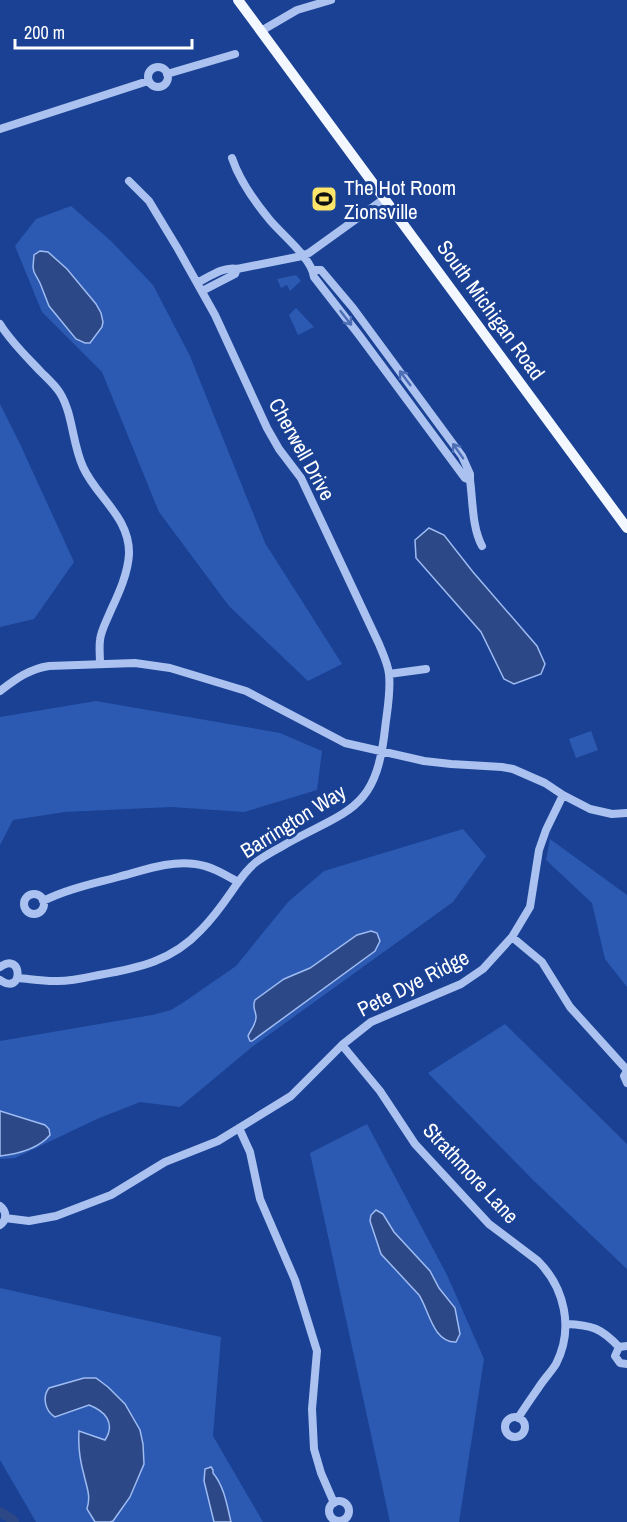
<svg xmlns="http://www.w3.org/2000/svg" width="627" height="1522" font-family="'Archivo Narrow',sans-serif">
	<rect width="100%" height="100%" fill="#1a4194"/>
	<path fill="#2c5ab2" d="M 71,206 L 111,241 L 153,285 L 190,356 L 265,543 L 342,664 L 308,681 L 229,606 L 159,512 L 102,372 L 42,312 L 15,246 L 36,219 Z
		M 296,275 L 301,281 L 290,291 L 287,285 L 281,288 L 277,279 Z
		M 296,308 L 314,327 L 298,335 L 289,315 Z
		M 0,404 L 20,444 L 74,562 L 34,619 L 0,627 Z
		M 96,701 L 280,733 L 322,751 L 317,790 L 244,812 L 171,807 L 65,812 L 13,820 L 0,845 L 0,717 Z
		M 591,731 L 598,750 L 576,758 L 569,739 Z
		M 463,829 L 486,856 L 453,902 L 252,1047 L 180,1107 L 140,1102 L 97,1119 L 15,1158 L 0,1159 L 0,1041 L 152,1015 L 171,1010 L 184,1002 L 236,966 L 288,902 L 324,871 Z
		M 550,839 L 627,895 L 627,987 L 605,959 L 592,903 L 546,860 Z
		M 505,1024 L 627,1144 L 627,1269 L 533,1180 L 428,1073 Z
		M 367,1124 L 447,1275 L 484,1359 L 459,1522 L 390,1522 L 310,1153 Z
		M 0,1288 L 221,1337 L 213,1436 L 263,1522 L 36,1522 L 0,1460 Z"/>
	<path fill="#2c4886" stroke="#9ebbf2" stroke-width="1.5" d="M 40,251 L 48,252 L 67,269 L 96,304 L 101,313 L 103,322 L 102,327 L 90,343 L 85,343 L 76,339 L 49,306 L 40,283 L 34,272 L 33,267 L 34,255 Z
		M 429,528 L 444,535 L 473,572 L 537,646 L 545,664 L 541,674 L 514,684 L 504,679 L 481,632 L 416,558 L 415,540 Z
		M 371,931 L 377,933 L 380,941 L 375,951 L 252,1041 L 250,1041 L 248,1036 C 251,1029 257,1023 256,1016 C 255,1008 252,1008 255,1000 L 284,979 L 310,968 L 357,935 Z
		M 0,1111 L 45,1125 L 49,1129 L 50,1135 C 38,1149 18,1154 0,1156 Z
		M 376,1210 L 383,1214 L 394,1232 L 430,1271 L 439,1288 L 455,1308 L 460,1334 L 456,1342 C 433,1343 429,1310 419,1295 L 381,1254 L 370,1221 L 371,1215 Z
		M 84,1378 L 96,1378 L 108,1387 L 125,1404 L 140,1430 L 143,1444 L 144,1464 L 130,1497 L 113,1521 L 110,1522 L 95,1522 L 87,1509 C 91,1495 87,1489 84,1475 C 80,1461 78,1446 79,1431 L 105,1440 C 116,1423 105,1411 89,1405 L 55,1417 C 45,1411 42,1397 49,1388 Z
		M 211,1467 L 213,1470 L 213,1473 C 224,1486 227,1505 231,1522 L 214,1522 L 204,1481 L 205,1469 Z"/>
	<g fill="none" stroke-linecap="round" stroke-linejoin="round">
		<path stroke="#2c4886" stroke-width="10" d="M 0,1512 L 13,1520 L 14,1522"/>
		<path stroke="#abc2f0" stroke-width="8" d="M 261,31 L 297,10 L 331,0
			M148 77a10 10 0 1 1 20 0a10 10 0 1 1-20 0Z
			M 167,74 L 235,54
			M 0,129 L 148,81
			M 232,158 C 239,179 255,202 269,219 C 281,234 312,258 314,277 L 359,335 L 465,478 L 470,480
			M 313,270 L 321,270 L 353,308 L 462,456 L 470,474 L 470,480 C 473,502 472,527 482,546
			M 197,283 C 209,277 224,266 237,269 L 302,256 L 309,253 L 384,199
			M 202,291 L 235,274 L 237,269
			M 0,324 C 11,342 27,357 41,372 C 48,379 55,385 60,393 C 73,414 72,443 83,467 C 97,498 130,517 129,554 C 128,573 119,593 111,610 C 107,620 101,630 100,640 C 99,648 100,656 100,663
			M 389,674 L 426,669
			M 0,691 C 16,679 29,669 49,666 L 135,663 L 170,668 L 246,691 L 345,743 L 424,761 L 451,764 L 502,767 L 513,769 L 545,783 L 563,795 L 590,809 L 612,814 L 627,813
			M24 904a10 10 0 1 1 20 0a10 10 0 1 1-20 0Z
			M 43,901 C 67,889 92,884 118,877 C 142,871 170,860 195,864 C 211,866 224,874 238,882
			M 512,937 L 542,962 L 570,1007 L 627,1070
			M 0,967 C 23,950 24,997 0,980
			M 18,978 C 30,979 42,981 54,981 C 68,982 85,978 99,975 C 139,968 172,961 201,930 C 212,919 223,904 232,891 C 239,881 245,871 255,863 C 264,856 276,850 286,844 C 350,809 376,810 385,729 C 387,711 391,692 389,674 C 388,664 383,654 379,644 L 301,478 L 279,449 L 267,428 L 215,315 L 178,249 L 149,201 L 129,181
			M 342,1045 L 380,1091 L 415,1144 L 489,1224 L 538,1261 C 565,1288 574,1329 556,1364 C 551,1372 544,1379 539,1387 C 532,1397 525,1407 518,1418
			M 627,1071 L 624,1076 L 627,1083
			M 239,1128 L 250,1152 L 260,1199 L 295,1280 L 317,1351 L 312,1409 L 314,1449 L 321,1473 L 334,1503
			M 0,1206 C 7,1211 7,1220 0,1225
			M 5,1218 L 29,1221 L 56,1216 L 111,1195 L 165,1162 L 218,1141 L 291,1096 L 342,1045 L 371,1022 L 461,984 L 483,969 L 512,937 L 530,907 L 539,850 L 546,830 L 563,795
			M 566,1324 C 592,1325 601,1328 619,1347
			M 627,1346 L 619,1347 L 615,1356 L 620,1363 L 627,1364
			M505 1427a10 10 0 1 1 20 0a10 10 0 1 1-20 0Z
			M329 1511a10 10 0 1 1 20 0a10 10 0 1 1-20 0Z"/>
		<path stroke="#f3f7ff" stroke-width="10" d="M 238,0 L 627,528"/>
	</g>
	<defs><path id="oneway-shaft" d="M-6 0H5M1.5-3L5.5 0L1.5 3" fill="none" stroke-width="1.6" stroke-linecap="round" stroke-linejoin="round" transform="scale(1.5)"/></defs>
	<g stroke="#4d6eb4">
		<use href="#oneway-shaft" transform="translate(346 318) rotate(52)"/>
		<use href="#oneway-shaft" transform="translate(405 378) rotate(-127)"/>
		<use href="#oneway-shaft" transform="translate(458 451) rotate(-125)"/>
	</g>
	<defs>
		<g id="stadium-square" transform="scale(1.35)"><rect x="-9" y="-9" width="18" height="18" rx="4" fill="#ffe569" stroke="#1a4194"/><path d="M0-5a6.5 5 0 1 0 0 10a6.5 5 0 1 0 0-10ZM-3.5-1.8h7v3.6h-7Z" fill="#111"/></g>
	</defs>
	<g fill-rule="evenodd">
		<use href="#stadium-square" x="324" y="199"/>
	</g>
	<g text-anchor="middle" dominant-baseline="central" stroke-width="6" stroke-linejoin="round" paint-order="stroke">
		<g font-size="21" fill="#fff" stroke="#1a4194" text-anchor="start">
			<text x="344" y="187">The Hot Room<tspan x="344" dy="24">Zionsville</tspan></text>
		</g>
		<g font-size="21" fill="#fff" stroke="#1a4194">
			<text transform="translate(491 310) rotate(54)">South Michigan Road</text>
			<text transform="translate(302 449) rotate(61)">Cherwell Drive</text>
			<text transform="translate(293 821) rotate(-32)">Barrington Way</text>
			<text transform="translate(413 983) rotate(-27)">Pete Dye Ridge</text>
			<text transform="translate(471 1173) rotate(47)">Strathmore Lane</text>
		</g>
	</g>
	<path d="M15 39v9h177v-9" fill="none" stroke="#ffffff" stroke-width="3"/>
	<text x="24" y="39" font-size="18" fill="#ffffff" stroke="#1a4194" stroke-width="4.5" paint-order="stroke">200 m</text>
</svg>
